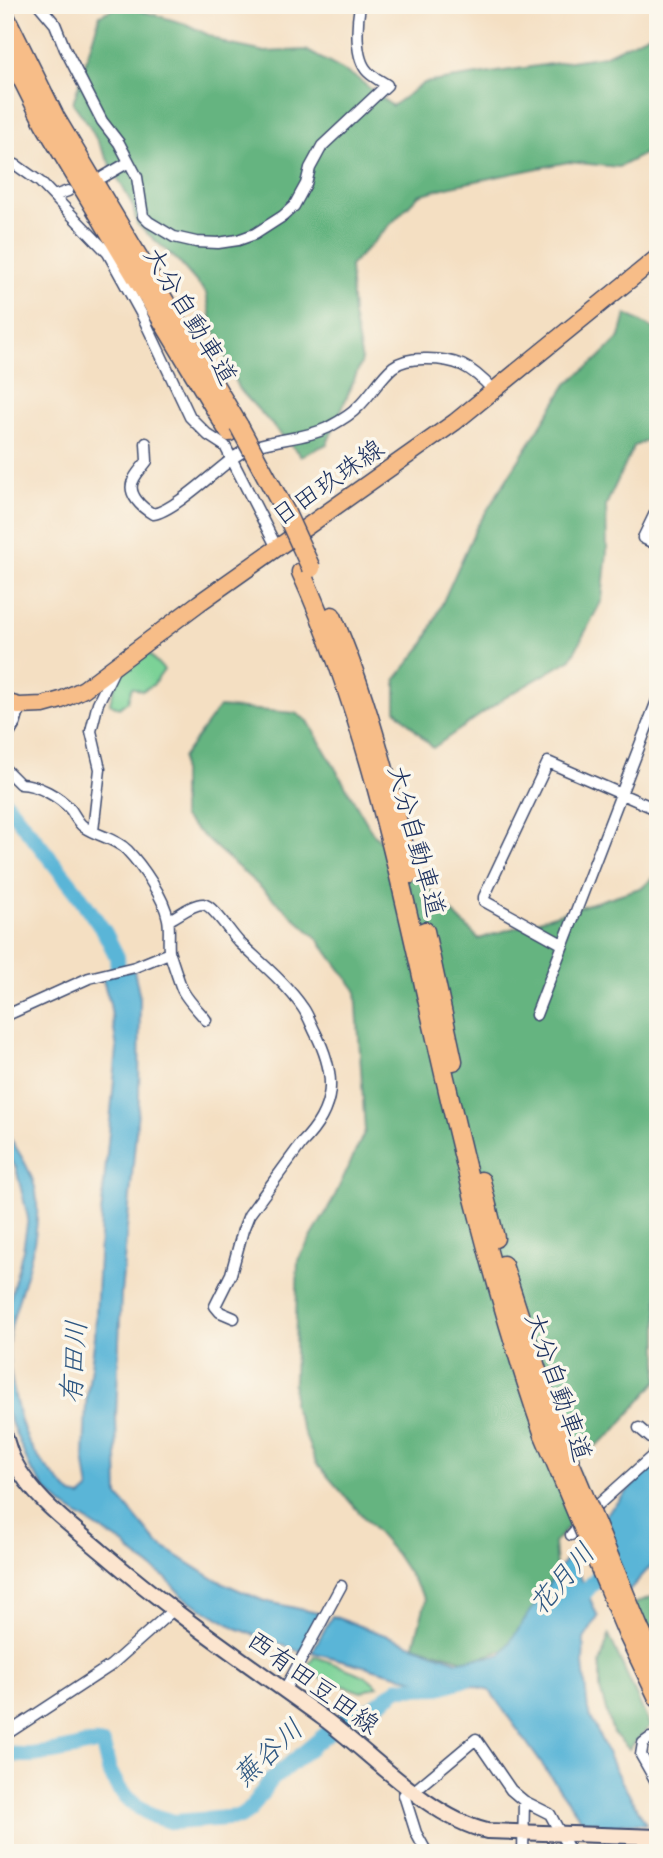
<svg xmlns="http://www.w3.org/2000/svg" width="663" height="1858" font-family="'Comic Neue','Klee One',sans-serif">
	<rect width="100%" height="100%" fill="#fbf7ec"/>
	<filter id="ink" filterUnits="userSpaceOnUse"><feTurbulence type="fractalNoise" baseFrequency=".0143" numOctaves="2"/><feDisplacementMap in="SourceGraphic" scale="14" xChannelSelector="R" yChannelSelector="G"/><feConvolveMatrix kernelMatrix="1 2 1 2 8 2 1 2 1" color-interpolation-filters="sRGB"/></filter>
	<filter id="wash" filterUnits="userSpaceOnUse"><feTurbulence type="fractalNoise" baseFrequency=".00686" numOctaves="4" result="noise"/><feDisplacementMap in="SourceGraphic" scale="28" xChannelSelector="R" yChannelSelector="G"/><feGaussianBlur stdDeviation="1.57" result="paint"/><feColorMatrix in="noise" values="0 0 0 0 0 0 0 0 0 0 0 0 0 0 0 0 0 1.4 0 .05"/><feComposite in="paint" operator="in"/></filter>
	<g filter="url(#wash)">
		<rect width="100%" height="100%" fill="#f4dfc2"/>
		<path fill="#7cd297" stroke="#4c807a" stroke-width="2" d="M 145,650 L 164,670 L 153,685 L 142,691 L 132,687 L 128,701 L 119,708 L 110,703 C 117,675 122,667 145,650 Z
			M 314,1656 L 366,1676 L 378,1686 L 361,1692 L 304,1672 Z"/>
		<path fill="#65b480" stroke="#40726f" stroke-width="2" d="M 121,5 L 186,24 L 227,44 L 265,52 L 306,50 L 357,78 L 392,106 L 424,83 L 604,56 L 658,30 L 658,147 L 619,167 L 568,162 L 447,187 L 419,195 L 350,266 L 353,316 L 362,361 L 327,444 L 301,456 L 238,388 L 213,327 L 206,293 L 178,261 L 137,224 L 133,206 L 88,124 L 73,103 L 100,15 Z
			M 626,314 L 658,331 L 658,436 L 634,446 L 606,505 L 607,552 L 602,600 L 571,659 L 503,699 L 433,748 L 396,710 L 396,679 L 424,644 L 476,528 L 567,384 L 599,358 L 620,337 Z
			M 219,707 L 295,713 L 308,721 L 372,832 L 479,939 L 643,887 L 658,873 L 658,1380 L 613,1433 L 574,1462 L 590,1502 L 554,1543 L 558,1589 L 516,1647 L 467,1661 L 414,1645 L 426,1600 L 395,1553 L 316,1463 L 293,1405 L 298,1260 L 332,1202 L 365,1131 L 356,990 L 317,938 L 182,817 L 182,758 Z
			M 654,1596 L 658,1599 L 658,1673 L 626,1611 L 638,1602 Z
			M 609,1635 L 650,1726 L 629,1749 L 613,1733 L 600,1690 L 600,1664 Z"/>
		<path fill="#5ab5d7" stroke="#3a729a" stroke-width="2" d="M 134,970 L 140,998 L 139,1099 L 121,1294 L 116,1417 L 118,1496 L 157,1543 L 214,1579 L 264,1601 L 322,1614 L 301,1652 L 236,1628 L 183,1597 L 167,1579 L 134,1555 L 125,1545 L 65,1507 L 47,1491 L 30,1468 L 5,1408 L 5,1318 L 23,1250 L 28,1218 L 16,1168 L 5,1150 L 5,1130 C 16,1148 32,1170 36,1192 C 43,1240 20,1286 10,1332 C 4,1358 19,1429 34,1451 C 44,1467 59,1481 72,1495 L 81,1497 L 89,1490 L 84,1457 L 86,1404 L 95,1336 L 101,1215 L 117,1049 L 110,1004 L 102,977 Z
			M 658,1465 L 658,1558 L 625,1595 L 596,1525 L 638,1480 Z
			M 570,1553 L 598,1617 L 584,1639 L 583,1664 L 588,1711 L 615,1770 L 646,1824 L 583,1822 L 490,1691 L 474,1686 L 419,1681 L 312,1652 L 332,1616 L 457,1661 L 501,1655 Z
			M 604,1840 L 630,1840 L 658,1845 L 658,1853 L 605,1853 Z"/>
		<g fill="none" stroke-linecap="round" stroke-linejoin="round">
			<path stroke="#5ab5d7" stroke-width="16" d="M 5,802 L 76,891 L 105,933 L 117,957 L 119,987
				M 574,1605 L 610,1563
				M 5,1753 C 25,1758 49,1753 69,1749 C 81,1747 92,1741 103,1745 L 109,1770 L 119,1789 L 135,1805 L 153,1816 L 174,1822 L 240,1817 L 249,1811 L 271,1780 L 342,1721 L 374,1707 L 399,1688 L 439,1687 L 469,1678
				M 595,1806 L 617,1832 L 629,1853"/>
		</g>
	</g>
	<g filter="url(#ink)">
		<g fill="none" stroke-linecap="round" stroke-linejoin="round">
			<g stroke="#3c496d" stroke-width="13">
				<path id="minor" d="M 39,5 L 55,24 L 65,49 L 102,121 L 119,143 L 137,177 L 143,216 L 149,222 L 174,237 L 196,242 L 218,243 L 238,240 L 255,234 L 283,216 L 294,206 L 306,184 L 310,168 L 322,146 L 387,85 C 381,81 373,77 368,72 C 354,58 357,23 360,5
					M 5,167 L 16,165 L 40,182 L 108,253 L 141,313 L 190,417 L 208,435 L 225,446 L 277,548
					M 103,177 L 129,162
					M 54,196 L 68,191
					M 146,443 L 147,461 C 143,467 136,473 133,481 C 127,494 142,508 153,514 C 174,511 216,470 236,456 C 263,437 298,442 327,428 C 338,422 350,416 358,407 C 371,395 380,378 393,367 C 402,360 413,359 423,359 C 456,358 471,366 493,390
					M 658,507 L 643,538 L 658,545
					M 5,769 L 20,784 C 37,784 60,797 71,810 C 75,816 78,823 84,827 C 97,836 115,838 127,850 C 142,866 164,897 168,919 C 170,929 168,940 169,951 C 170,954 181,988 183,991 C 189,1002 199,1011 206,1020
					M 93,831 L 100,769 L 91,731 L 98,703 L 114,670
					M 169,920 C 178,916 192,904 203,904 C 213,905 231,934 239,942 C 260,962 287,984 303,1008 C 308,1015 311,1024 315,1032 C 337,1075 337,1108 301,1144 L 249,1215 L 243,1230 L 231,1274 L 215,1306 L 220,1312 L 234,1318
					M 562,944 L 484,901 L 484,897 L 548,762 L 658,810
					M 536,1015 L 658,698
					M 5,1016 L 89,978 L 135,967 L 169,953
					M 639,1428 L 658,1444
					M 571,1535 L 599,1504 L 658,1451
					M 284,1691 L 341,1586
					M 5,1735 L 110,1666 L 172,1611
					M 650,1738 L 643,1743 L 641,1755 L 658,1785
					M 411,1788 L 404,1795 L 416,1833 L 427,1853
					M 414,1791 L 476,1739 L 511,1790 L 524,1801 L 550,1814 L 571,1853
					M 523,1853 L 524,1801"/>
			</g>
			<g stroke="#3c496d" stroke-width="16">
				<path id="tertiary" d="M 5,738 L 14,723 L 19,706"/>
			</g>
			<g stroke="#3c496d" stroke-width="18">
				<path id="secondary" d="M 5,1436 C 8,1445 10,1454 14,1461 C 33,1499 72,1526 102,1552 C 174,1614 247,1663 323,1718 C 372,1754 428,1817 487,1831 L 658,1837"/>
			</g>
			<g stroke="#3c496d" stroke-width="19">
				<path id="primary" d="M 5,702 L 19,706 L 43,705 L 61,700 L 84,689 L 199,603 L 455,422 L 658,257"/>
			</g>
			<g stroke="#3c496d" stroke-width="21">
				<path id="motorway" d="M 5,16 L 55,117 L 239,426
					M 5,45 L 44,123 L 229,432
					M 301,572 C 364,712 397,863 430,1012 C 462,1155 496,1297 544,1435
					M 332,616 C 368,698 389,787 411,874
					M 425,931 L 453,1061
					M 481,1181 L 495,1238
					M 503,1265 L 555,1426
					M 639,1628 L 658,1668
					M 628,1635 L 658,1698"/>
			</g>
			<use href="#minor" stroke="#fff" stroke-width="10"/>
			<use href="#tertiary" stroke="#fff" stroke-width="12"/>
			<use href="#secondary" stroke="#fce5cf" stroke-width="14"/>
			<use href="#primary" stroke="#f7bd88" stroke-width="16"/>
			<use href="#motorway" stroke="#f7bd88" stroke-width="18"/>
			<g stroke="#3c496d" stroke-width="21" stroke-linecap="butt">
				<path id="motorway-bridge" d="M 239,426 L 285,511 L 311,568
					M 555,1426 L 639,1628
					M 544,1435 L 628,1635"/>
			</g>
			<use href="#motorway-bridge" stroke="#f7bd88" stroke-width="18"/>
		</g>
	</g>
	<g text-anchor="middle" dominant-baseline="central" stroke-width="7" stroke-linejoin="round" paint-order="stroke">
		<g font-size="26" fill="#1b2f5e" stroke="#fbf7ec">
			<text transform="translate(190 316) rotate(59)">大分自動車道</text>
			<text transform="translate(328 483) rotate(-35)">日田玖珠線</text>
			<text transform="translate(416 841) rotate(75)">大分自動車道</text>
			<text transform="translate(558 1387) rotate(71)">大分自動車道</text>
			<text transform="translate(313 1683) rotate(36)">西有田豆田線</text>
		</g>
		<g font-size="28" font-style="italic" fill="#2e5782" stroke="#fbf7ec">
			<text transform="translate(74 1362) rotate(-86)">有田川</text>
			<text transform="translate(562 1579) rotate(-49)">花月川</text>
			<text transform="translate(268 1753) rotate(-43)">蕪谷川</text>
		</g>
	</g>
	<rect width="663" height="1858" fill="none" stroke="#fbf7ec" stroke-width="28"/>
</svg>
